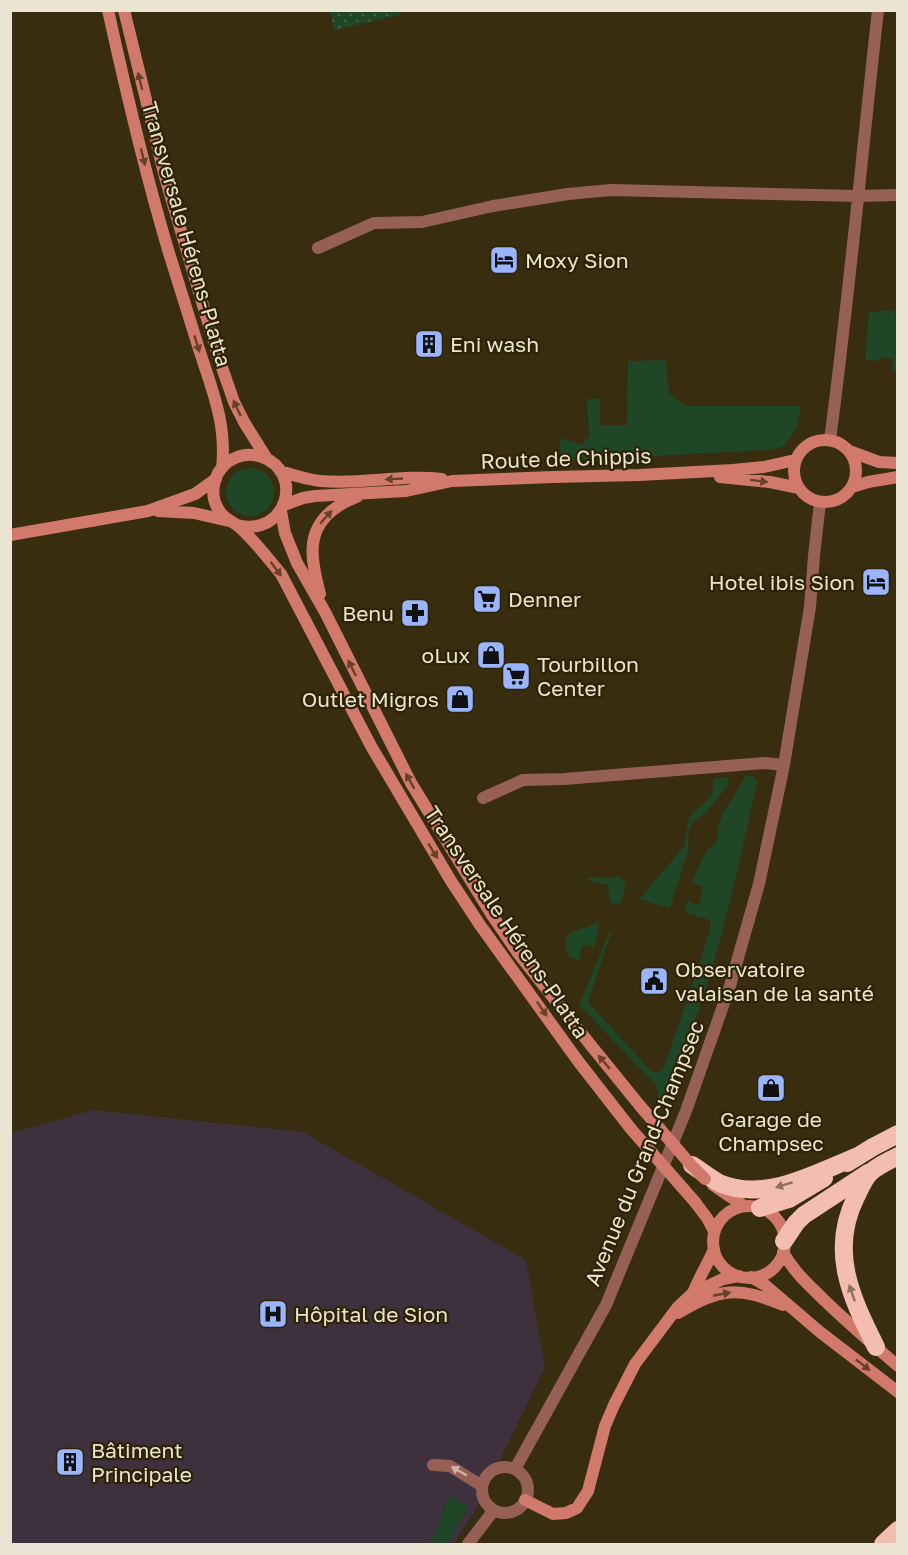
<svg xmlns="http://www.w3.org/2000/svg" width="908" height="1555" font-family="'Golos Text',sans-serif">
	<defs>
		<pattern id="park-dots" width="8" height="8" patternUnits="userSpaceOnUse" patternTransform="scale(1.5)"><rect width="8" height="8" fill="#1f4626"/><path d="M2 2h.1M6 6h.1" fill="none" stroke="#406145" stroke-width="1.8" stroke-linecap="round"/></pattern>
	</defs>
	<rect width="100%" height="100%" fill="#382d0f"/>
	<path fill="#3e303d" d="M 93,1110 L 303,1132 L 526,1260 L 545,1368 L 474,1513 L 453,1544 L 11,1544 L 11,1133 Z"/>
	<path fill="#1f4626" d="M 894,310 L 896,317 L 897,317 L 898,368 L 894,371 L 892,371 L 893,359 L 881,357 L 880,361 L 865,360 L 869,312 Z
		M 666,360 L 669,393 L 685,406 L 801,406 L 797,428 L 784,446 L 769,450 L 561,461 L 559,438 L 584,445 L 585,439 L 589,438 L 587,399 L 600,398 L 600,425 L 627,425 L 628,361 Z
		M226 492a24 24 0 1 1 48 0a24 24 0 1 1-48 0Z
		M 746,776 L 753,776 L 757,782 C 743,849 728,916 708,982 C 694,1025 677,1068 660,1110 L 656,1104 L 658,1095 L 657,1086 L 579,1005 L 609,933 L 612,930 L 588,1002 L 651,1071 L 657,1072 L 664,1067 L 698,969 L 711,925 L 710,920 L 684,912 L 687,901 L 699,905 L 703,887 L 692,882 L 702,859 L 708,849 L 713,846 L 717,841 L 718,829 L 722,815 Z
		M 728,777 L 729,784 C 721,794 712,806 703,815 C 699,818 694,820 692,824 C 687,831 688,841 689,849 L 670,908 L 639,899 L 684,847 L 689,817 L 712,795 L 714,779 Z
		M 617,876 L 621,877 L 626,883 L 621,903 L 615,905 L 610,902 L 608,885 L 589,881 L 586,878 C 596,875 608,880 617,876 Z
		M 599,921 L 596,944 L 593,948 L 588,945 L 584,945 L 582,948 L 580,959 L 578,960 L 570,957 L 565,947 L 567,936 C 578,927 587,929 599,921 Z
		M 450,1495 L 468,1507 L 447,1544 L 430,1544 Z"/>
	<path fill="url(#park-dots)" d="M 329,11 L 329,10 L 400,11 L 399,15 L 335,30 Z"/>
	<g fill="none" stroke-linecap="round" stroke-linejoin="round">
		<path stroke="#976056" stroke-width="12" d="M 318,248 L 374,223 L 422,222 L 493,206 L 568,194 L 611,190 L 857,196 L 898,195
			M 830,440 C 849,297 862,154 878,10
			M 483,798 L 523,780 L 564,779 L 765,763 L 784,765
			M 433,1465 L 450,1466 L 482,1486
			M482 1490a23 23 0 1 1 46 0a23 23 0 1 1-46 0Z
			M 515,1469 L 606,1305 L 686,1111 L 730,986 L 759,884 L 784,765 L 810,607 L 814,556 L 820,502
			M 468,1544 L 494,1510"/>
		<path stroke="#d17a6b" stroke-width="12" d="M 108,10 C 126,92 145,173 169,253 C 179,285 189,317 199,349 C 212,390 227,424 222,468
			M 124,10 L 165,177 L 218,356 L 234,402 L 244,422 L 267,459
			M794 471a31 31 0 1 1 62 0a31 31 0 1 1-62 0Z
			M 849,451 L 879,462 L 898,463
			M 280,471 C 293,475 307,480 321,481 C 361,485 402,474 442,479
			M 720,477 L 770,482 L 799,488
			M 852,487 L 868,482 L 898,477
			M 284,505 L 303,498 L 315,496 L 406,491 L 452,481 L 553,477 L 639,475 L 733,470 L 764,467 L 795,460
			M 158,511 L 194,513 L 229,521
			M 281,511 L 285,533 L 297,563 L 325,612 L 411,783 L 492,915 L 518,953 L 593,1048 L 641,1107
			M 237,525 C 287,538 305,472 262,457 C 253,454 243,454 235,458 C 214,467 207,494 220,512 C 225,519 232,521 238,526 C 252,537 269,560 281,574 L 371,746 L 451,881 L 480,925 L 578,1061 L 631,1129
			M 10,535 L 148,511 L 195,494 L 216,479
			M 320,594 C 311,560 304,529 337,507 C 343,502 351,500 358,496
			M 713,1185 L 744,1206
			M 695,1202 L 707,1218 L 714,1231
			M713 1242a36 36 0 1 1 72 0a36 36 0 1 1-72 0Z
			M 783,1252 C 793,1271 808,1284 823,1299 C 847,1322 872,1344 898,1366
			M 751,1277 L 765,1285 L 820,1332 L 898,1392
			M 693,1293 C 699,1277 708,1264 714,1249
			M 678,1313 C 721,1288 737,1286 783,1305
			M 525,1500 L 553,1514 L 566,1513 L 577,1508 L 588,1491 L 605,1426 L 614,1405 L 635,1364 L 677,1308 L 693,1293 L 723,1279 L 739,1276"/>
		<path stroke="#f4bdb2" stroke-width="18" d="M 847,1163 L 873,1147 L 898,1134
			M 692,1165 C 701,1171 710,1178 719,1183 C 765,1203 816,1173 858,1156
			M 760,1208 L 789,1199 L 824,1178
			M 784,1241 L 796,1223 L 804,1215 L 868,1173
			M 876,1347 C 851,1297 829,1251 856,1197 C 860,1189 864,1179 870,1173 C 877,1166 889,1161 898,1156
			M 883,1544 L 898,1530"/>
		<path stroke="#d17a6b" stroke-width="12" d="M 641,1107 L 691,1165 L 705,1179
			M 631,1129 L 695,1202"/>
	</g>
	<defs><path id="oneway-solid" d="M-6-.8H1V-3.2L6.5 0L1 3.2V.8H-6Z" transform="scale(1.5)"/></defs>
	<g fill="#674129">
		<use href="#oneway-solid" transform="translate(140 81) rotate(-104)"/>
		<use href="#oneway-solid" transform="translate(143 157) rotate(76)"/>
		<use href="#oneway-solid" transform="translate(197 344) rotate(73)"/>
		<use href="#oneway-solid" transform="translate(237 408) rotate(-115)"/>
		<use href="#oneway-solid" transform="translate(394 479) rotate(177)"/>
		<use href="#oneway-solid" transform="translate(759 481) rotate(7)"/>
		<use href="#oneway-solid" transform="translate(326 517) rotate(-48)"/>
		<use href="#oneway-solid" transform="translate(276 569) rotate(53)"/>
		<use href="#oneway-solid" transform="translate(352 668) rotate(-116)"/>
		<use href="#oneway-solid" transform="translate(410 781) rotate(-119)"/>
		<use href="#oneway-solid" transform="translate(433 851) rotate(58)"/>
		<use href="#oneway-solid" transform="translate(542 1009) rotate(55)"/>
		<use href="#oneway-solid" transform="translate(604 1062) rotate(-130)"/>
		<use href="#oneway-solid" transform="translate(722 1294) rotate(-11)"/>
		<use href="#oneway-solid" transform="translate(863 1365) rotate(38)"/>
	</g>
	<g fill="#91705c">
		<use href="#oneway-solid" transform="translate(784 1185) rotate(163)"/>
		<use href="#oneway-solid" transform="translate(852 1293) rotate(-109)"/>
	</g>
	<use fill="#ceb6a7" href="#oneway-solid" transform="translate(459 1471) rotate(-150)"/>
	<defs>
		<g id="hotel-square" transform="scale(1.5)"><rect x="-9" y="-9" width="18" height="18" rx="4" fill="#98b5fd" stroke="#2e2305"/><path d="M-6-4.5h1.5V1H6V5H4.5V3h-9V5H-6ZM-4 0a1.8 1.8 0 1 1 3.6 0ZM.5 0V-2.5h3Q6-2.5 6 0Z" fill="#111"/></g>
		<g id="building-square" transform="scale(1.5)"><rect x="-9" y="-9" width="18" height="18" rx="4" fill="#98b5fd" stroke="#2e2305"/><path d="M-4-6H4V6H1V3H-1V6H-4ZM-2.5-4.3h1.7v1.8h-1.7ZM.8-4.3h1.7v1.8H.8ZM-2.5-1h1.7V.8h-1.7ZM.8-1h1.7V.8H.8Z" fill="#111"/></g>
		<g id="supermarket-square" transform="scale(1.5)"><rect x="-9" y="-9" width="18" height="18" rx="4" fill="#98b5fd" stroke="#2e2305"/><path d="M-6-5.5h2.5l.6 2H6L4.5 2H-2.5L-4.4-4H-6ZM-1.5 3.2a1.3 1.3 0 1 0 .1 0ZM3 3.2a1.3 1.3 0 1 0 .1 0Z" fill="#111"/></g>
		<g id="pharmacy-square" transform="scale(1.5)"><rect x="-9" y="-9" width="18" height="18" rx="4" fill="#98b5fd" stroke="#2e2305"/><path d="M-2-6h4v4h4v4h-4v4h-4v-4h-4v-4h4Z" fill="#111"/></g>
		<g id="shop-square" transform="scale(1.5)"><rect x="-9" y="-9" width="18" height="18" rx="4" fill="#98b5fd" stroke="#2e2305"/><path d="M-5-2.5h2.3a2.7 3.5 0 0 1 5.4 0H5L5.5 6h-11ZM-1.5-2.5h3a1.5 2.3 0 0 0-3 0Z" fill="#111"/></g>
		<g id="civic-square" transform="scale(1.5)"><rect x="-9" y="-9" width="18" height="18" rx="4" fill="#98b5fd" stroke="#2e2305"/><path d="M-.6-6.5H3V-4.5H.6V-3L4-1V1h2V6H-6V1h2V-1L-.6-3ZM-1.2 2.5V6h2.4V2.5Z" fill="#111"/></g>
		<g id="hospital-square" transform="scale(1.5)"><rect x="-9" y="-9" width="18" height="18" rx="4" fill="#98b5fd" stroke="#2e2305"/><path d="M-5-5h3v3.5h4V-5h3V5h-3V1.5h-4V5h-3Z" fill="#111"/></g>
	</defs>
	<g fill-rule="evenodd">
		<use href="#hotel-square" x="504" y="260"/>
		<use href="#building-square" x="429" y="344"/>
		<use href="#hotel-square" x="876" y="582"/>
		<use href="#supermarket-square" x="487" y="599"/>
		<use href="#pharmacy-square" x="415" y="613"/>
		<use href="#shop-square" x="491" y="655"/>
		<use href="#supermarket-square" x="516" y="676"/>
		<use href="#shop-square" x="460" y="699"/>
		<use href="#civic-square" x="654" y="981"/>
		<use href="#shop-square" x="771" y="1088"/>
		<use href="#hospital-square" x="273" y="1314"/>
		<use href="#building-square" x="70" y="1462"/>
	</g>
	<g text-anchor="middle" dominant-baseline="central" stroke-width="4.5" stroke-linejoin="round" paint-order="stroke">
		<g font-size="21" fill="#ebe4d3" stroke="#2e2305">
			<text transform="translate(187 234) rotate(74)">Transversale Hérens-Platta</text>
			<text transform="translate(566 458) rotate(-2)">Route de Chippis</text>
			<text transform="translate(507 922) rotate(56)">Transversale Hérens-Platta</text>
			<text transform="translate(644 1153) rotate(-68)">Avenue du Grand-Champsec</text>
		</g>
		<g font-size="21" fill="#ebe4d3" stroke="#2e2305" text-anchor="start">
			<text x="525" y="260">Moxy Sion</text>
			<text x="450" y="344">Eni wash</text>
			<text x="855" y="582" text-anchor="end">Hotel ibis Sion</text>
			<text x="508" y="599">Denner</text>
			<text x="394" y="613" text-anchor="end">Benu</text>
			<text x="470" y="655" text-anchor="end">oLux</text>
			<text x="537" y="664">Tourbillon<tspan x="537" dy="24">Center</tspan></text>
			<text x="439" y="699" text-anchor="end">Outlet Migros</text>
			<text x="675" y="969">Observatoire<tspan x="675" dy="24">valaisan de la santé</tspan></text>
			<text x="771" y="1119" text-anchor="middle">Garage de<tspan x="771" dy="24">Champsec</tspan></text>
			<text x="294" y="1314">Hôpital de Sion</text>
			<text x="91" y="1450">Bâtiment<tspan x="91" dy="24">Principale</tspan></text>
		</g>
	</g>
	<rect width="908" height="1555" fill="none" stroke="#ebe4d3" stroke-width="24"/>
</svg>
